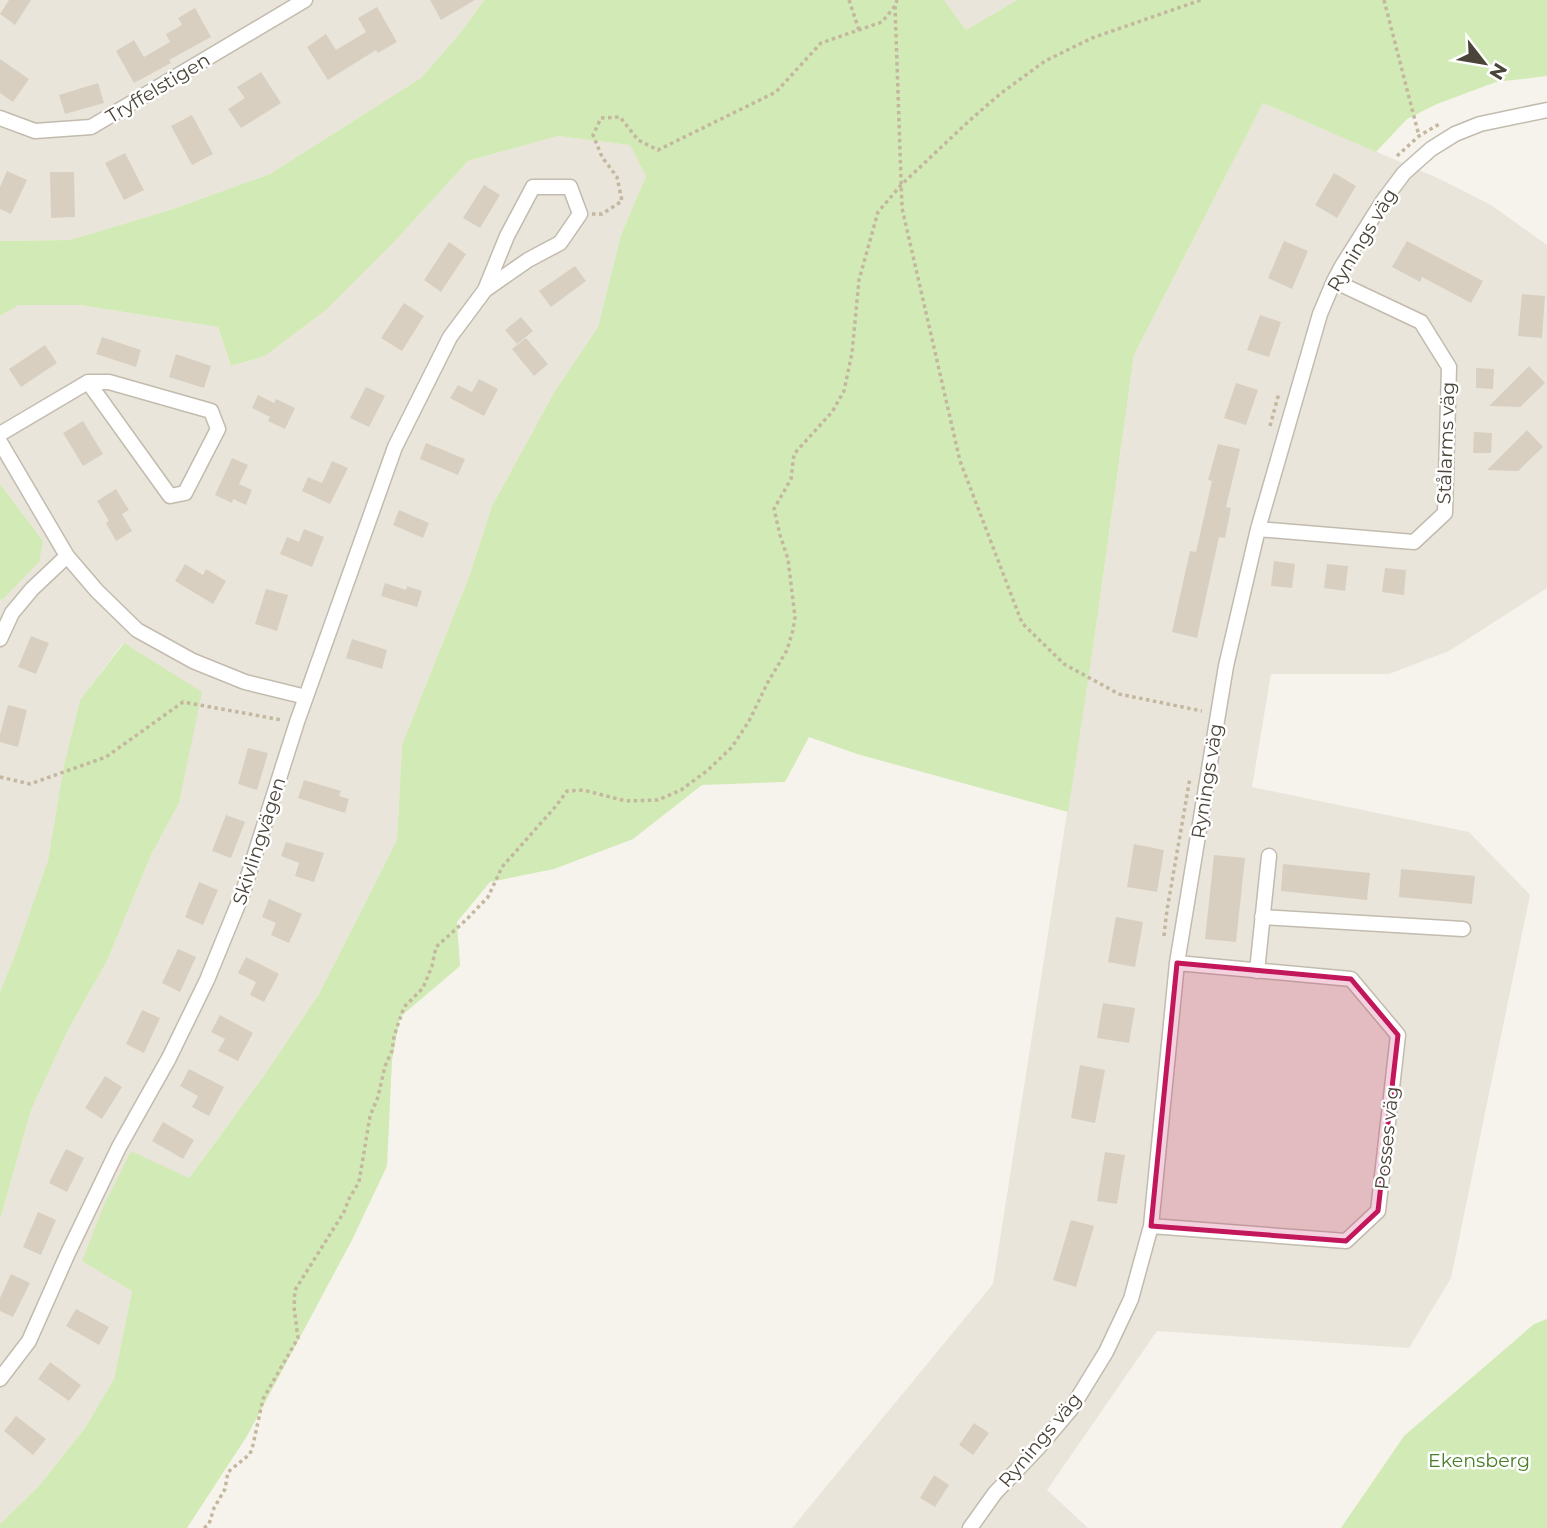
<svg xmlns="http://www.w3.org/2000/svg" width="1547" height="1528" font-family="Montserrat,sans-serif">
	<rect width="100%" height="100%" fill="#f6f3ec"/>
	<path fill="#eae5da" d="M 0,0 L 484,0 L 461,32 L 421,78 L 270,174 L 170,210 L 70,240 L 1,241 L 0,241 Z
		M 944,0 L 1017,0 L 966,30 Z
		M 1263,103 L 1442,180 L 1491,205 L 1547,245 L 1547,588 L 1449,651 L 1389,674 L 1271,674 L 1252,787 L 1469,832 L 1530,895 L 1451,1278 L 1409,1348 L 1157,1331 L 1047,1490 L 1088,1528 L 792,1528 L 993,1284 L 1094,641 L 1134,355 Z
		M 558,136 L 631,145 L 646,176 L 621,235 L 598,327 L 555,391 L 492,506 L 469,577 L 402,745 L 397,840 L 319,994 L 263,1077 L 188,1179 L 131,1151 L 132,1291 L 114,1379 L 85,1428 L 39,1486 L 0,1524 L 0,1220 L 31,1110 L 69,1028 L 107,961 L 152,853 L 179,803 L 123,643 L 80,700 L 64,765 L 48,860 L 16,952 L 0,992 L 0,599 L 2,600 L 43,541 L 0,484 L 0,316 L 19,305 L 80,305 L 218,327 L 231,366 L 265,356 L 326,310 L 394,242 L 468,161 Z"/>
	<path fill="#d2eab5" d="M 484,0 L 944,0 L 966,30 L 1017,0 L 1547,0 L 1547,76 L 1496,82 L 1437,104 L 1407,119 L 1376,152 L 1263,103 L 1134,355 L 1094,641 L 1068,812 L 857,754 L 809,737 L 785,782 L 702,785 L 633,839 L 554,869 L 490,882 L 457,922 L 460,966 L 400,1017 L 392,1060 L 387,1166 L 352,1240 L 247,1436 L 187,1528 L 0,1528 L 0,1524 L 39,1486 L 85,1428 L 114,1379 L 132,1291 L 82,1261 L 103,1207 L 131,1151 L 189,1178 L 263,1077 L 319,994 L 397,840 L 402,745 L 469,577 L 492,506 L 555,391 L 598,327 L 621,235 L 646,176 L 630,145 L 558,136 L 468,161 L 394,242 L 326,310 L 265,356 L 231,366 L 218,327 L 80,305 L 19,305 L 0,316 L 0,241 L 70,240 L 170,210 L 270,174 L 421,78 L 461,32 Z
		M 0,484 L 43,541 L 39,562 L 2,600 L 0,599 Z
		M 124,643 L 202,692 L 179,803 L 152,853 L 107,961 L 69,1028 L 31,1110 L 0,1220 L 0,992 L 16,952 L 48,860 L 64,765 L 80,700 Z
		M 1547,1319 L 1547,1528 L 1341,1528 L 1404,1436 L 1534,1324 Z"/>
	<path fill="#d8cfc1" d="M 9,0 L 31,0 L 15,25 L 0,14 Z
		M 430,0 L 475,0 L 441,20 Z
		M 377,7 L 397,42 L 378,53 L 376,50 L 328,80 L 307,47 L 326,34 L 336,50 L 366,32 L 358,18 Z
		M 195,8 L 211,37 L 169,60 L 171,63 L 134,83 L 116,51 L 134,40 L 144,57 L 170,42 L 166,34 L 182,25 L 178,18 Z
		M 0,59 L 29,79 L 13,102 L 0,93 Z
		M 261,72 L 281,103 L 241,128 L 228,109 L 245,98 L 237,87 Z
		M 98,83 L 104,103 L 65,114 L 59,95 Z
		M 192,115 L 213,154 L 192,165 L 171,126 Z
		M 125,153 L 144,190 L 124,200 L 105,163 Z
		M 7,171 L 27,180 L 11,214 L 0,209 L 0,187 Z
		M 50,172 L 74,172 L 75,217 L 51,218 Z
		M 1334,173 L 1356,186 L 1337,218 L 1315,205 Z
		M 484,185 L 500,195 L 480,228 L 463,218 Z
		M 1284,241 L 1308,251 L 1292,289 L 1268,278 Z
		M 1407,241 L 1483,281 L 1471,303 L 1422,277 L 1420,282 L 1392,267 Z
		M 449,242 L 466,254 L 441,292 L 424,280 Z
		M 575,266 L 586,281 L 551,307 L 539,291 Z
		M 1522,294 L 1545,296 L 1542,338 L 1518,336 Z
		M 404,303 L 424,316 L 402,351 L 381,338 Z
		M 1260,315 L 1281,322 L 1269,357 L 1247,350 Z
		M 521,317 L 533,331 L 517,344 L 505,330 Z
		M 102,337 L 141,350 L 136,367 L 96,354 Z
		M 526,338 L 548,364 L 534,376 L 512,349 Z
		M 45,345 L 57,363 L 21,387 L 9,369 Z
		M 176,354 L 211,366 L 204,388 L 169,377 Z
		M 1529,366 L 1545,383 L 1520,407 L 1489,406 Z
		M 1476,368 L 1494,369 L 1493,389 L 1476,388 Z
		M 479,379 L 498,389 L 484,416 L 450,398 L 458,385 L 472,392 Z
		M 1236,383 L 1258,390 L 1246,425 L 1224,418 Z
		M 366,387 L 385,396 L 369,427 L 350,418 Z
		M 258,395 L 274,403 L 276,399 L 295,408 L 285,429 L 268,421 L 270,417 L 252,408 Z
		M 83,421 L 103,454 L 83,466 L 63,433 Z
		M 1527,430 L 1543,447 L 1518,471 L 1487,470 Z
		M 1474,432 L 1492,433 L 1491,453 L 1473,453 Z
		M 426,443 L 465,459 L 458,475 L 420,459 Z
		M 1218,444 L 1240,449 L 1226,507 L 1231,508 L 1225,538 L 1219,537 L 1197,638 L 1172,632 L 1190,551 L 1196,552 L 1212,481 L 1208,480 Z
		M 232,458 L 248,465 L 239,484 L 252,490 L 246,505 L 233,499 L 232,503 L 215,495 Z
		M 332,461 L 348,468 L 330,504 L 302,491 L 308,477 L 322,483 Z
		M 116,489 L 129,510 L 122,514 L 132,531 L 116,541 L 106,523 L 109,521 L 97,501 Z
		M 399,510 L 429,523 L 423,538 L 393,525 Z
		M 304,529 L 324,537 L 312,567 L 280,554 L 287,537 L 299,542 Z
		M 1274,561 L 1295,564 L 1292,588 L 1271,586 Z
		M 185,564 L 203,575 L 206,569 L 226,581 L 213,604 L 175,581 Z
		M 1327,564 L 1348,566 L 1345,591 L 1324,588 Z
		M 1385,568 L 1406,570 L 1404,595 L 1382,592 Z
		M 385,583 L 406,590 L 407,586 L 422,591 L 417,607 L 381,596 Z
		M 266,589 L 288,595 L 277,631 L 255,624 Z
		M 31,636 L 49,643 L 36,674 L 18,667 Z
		M 352,639 L 387,650 L 382,669 L 346,658 Z
		M 8,705 L 27,710 L 18,747 L 0,742 L 0,734 Z
		M 248,748 L 268,753 L 257,790 L 238,784 Z
		M 304,780 L 341,791 L 339,796 L 349,799 L 345,813 L 298,798 Z
		M 226,815 L 245,822 L 231,858 L 212,851 Z
		M 286,842 L 324,853 L 314,882 L 295,876 L 299,863 L 281,856 Z
		M 1134,844 L 1164,850 L 1157,892 L 1127,887 Z
		M 1214,855 L 1245,858 L 1236,942 L 1205,939 Z
		M 1283,864 L 1370,873 L 1367,900 L 1281,891 Z
		M 1401,869 L 1475,876 L 1472,904 L 1399,897 Z
		M 199,882 L 218,890 L 203,925 L 185,917 Z
		M 269,899 L 302,914 L 289,943 L 271,935 L 276,923 L 262,917 Z
		M 1116,917 L 1143,922 L 1135,967 L 1108,962 Z
		M 178,949 L 196,957 L 180,992 L 162,983 Z
		M 246,957 L 279,974 L 264,1002 L 250,995 L 256,982 L 238,973 Z
		M 1103,1003 L 1135,1008 L 1129,1043 L 1097,1038 Z
		M 142,1010 L 160,1018 L 144,1053 L 126,1044 Z
		M 220,1015 L 253,1033 L 238,1061 L 218,1051 L 225,1039 L 211,1032 Z
		M 1080,1065 L 1105,1070 L 1095,1123 L 1071,1118 Z
		M 189,1069 L 224,1087 L 209,1116 L 192,1107 L 198,1096 L 180,1086 Z
		M 105,1076 L 122,1087 L 102,1119 L 85,1108 Z
		M 163,1122 L 194,1140 L 183,1159 L 152,1141 Z
		M 66,1149 L 84,1158 L 67,1192 L 49,1183 Z
		M 1105,1152 L 1125,1155 L 1117,1204 L 1097,1201 Z
		M 38,1212 L 56,1220 L 41,1255 L 23,1247 Z
		M 1071,1220 L 1094,1226 L 1076,1287 L 1053,1280 Z
		M 11,1274 L 30,1283 L 13,1317 L 0,1311 L 0,1298 Z
		M 76,1309 L 109,1327 L 99,1345 L 66,1326 Z
		M 50,1362 L 81,1385 L 69,1401 L 38,1379 Z
		M 16,1416 L 46,1439 L 33,1455 L 4,1431 Z
		M 974,1423 L 989,1433 L 973,1455 L 959,1445 Z
		M 934,1475 L 949,1485 L 935,1507 L 920,1498 Z"/>
	<g fill="none" stroke-linecap="round" stroke-linejoin="round">
		<g stroke="#c2bbae" stroke-width="17">
			<path id="minor" d="M 0,118 L 35,131 L 91,127 L 305,0
				M 0,434 L 88,382 L 109,382 L 211,411 L 218,429 L 185,493 L 170,496 L 88,382
				M 0,442 L 67,556 L 97,591 L 137,630 L 193,661 L 245,682 L 306,697
				M 1258,529 L 1414,542 L 1445,513 L 1449,367 L 1421,322 L 1334,281
				M 0,639 L 12,613 L 32,589 L 67,556
				M 1262,917 L 1463,929
				M 1257,971 L 1269,856
				M 1151,1226 L 1346,1241 L 1378,1211 L 1398,1035 L 1351,979 L 1177,963
				M 0,1379 L 29,1341 L 68,1253 L 119,1147 L 169,1058 L 207,980 L 243,892 L 297,722 L 395,447 L 450,337 L 485,290 L 507,236 L 533,187 L 570,187 L 580,214 L 560,243 L 528,260 L 485,290
				M 970,1528 L 995,1493 L 1038,1448 L 1071,1409 L 1106,1352 L 1131,1299 L 1151,1226 L 1177,963 L 1226,666 L 1258,529 L 1320,314 L 1334,281 L 1342,266 L 1383,201 L 1404,173 L 1431,149 L 1455,134 L 1480,124 L 1547,110"/>
		</g>
		<path stroke="#c4b79f" stroke-width="3.5" stroke-dasharray="3.5 3.5" stroke-linecap="butt" d="M 849,0 L 859,30
			M 1384,0 L 1419,136
			M 895,6 L 902,208 L 960,461 L 1022,623 L 1064,664 L 1119,694 L 1202,711
			M 1397,156 L 1419,136 L 1441,123
			M 592,214 L 602,214 L 622,201 L 617,177 L 602,157 L 593,135 L 601,118 L 620,117 L 638,140 L 658,150 L 776,92 L 821,43 L 882,22 L 895,6 L 897,0
			M 1270,426 L 1279,393
			M 0,777 L 30,784 L 106,757 L 183,702 L 282,720
			M 1164,936 L 1167,910 L 1190,778
			M 204,1528 L 209,1524 L 214,1508 L 225,1489 L 228,1472 L 250,1454 L 253,1445 L 263,1399 L 298,1338 L 294,1307 L 295,1290 L 344,1212 L 349,1199 L 359,1182 L 370,1116 L 378,1097 L 385,1066 L 392,1051 L 394,1036 L 404,1007 L 423,988 L 432,966 L 436,947 L 466,920 L 488,897 L 502,867 L 556,806 L 567,791 L 583,790 L 626,801 L 658,800 L 681,790 L 708,770 L 732,747 L 749,721 L 768,682 L 787,650 L 793,630 L 795,617 L 788,559 L 780,535 L 774,509 L 791,479 L 794,454 L 832,412 L 844,391 L 852,353 L 859,280 L 878,212 L 901,185 L 969,121 L 1000,94 L 1045,61 L 1092,38 L 1201,0"/>
		<use href="#minor" stroke="#fff" stroke-width="14"/>
	</g>
	<path fill="#c2185b" fill-opacity="0.2" stroke="#c2185b" stroke-width="5" stroke-linejoin="round" d="M 1177,963 L 1351,979 L 1398,1035 L 1378,1211 L 1346,1241 L 1151,1226 Z"/>
	<g text-anchor="middle" dominant-baseline="central" stroke-width="5" stroke-linejoin="round" paint-order="stroke">
		<g font-size="19" fill="#4b4439" stroke="#fff">
			<text transform="translate(158 88) rotate(-31)">Tryffelstigen</text>
			<text transform="translate(1362 240) rotate(-59)">Rynings väg</text>
			<text transform="translate(1446 443) rotate(-88)">Stålarms väg</text>
			<text transform="translate(1207 781) rotate(-81)">Rynings väg</text>
			<text transform="translate(259 841) rotate(-72)">Skivlingvägen</text>
			<text transform="translate(1387 1138) rotate(-84)">Posses väg</text>
			<text transform="translate(1040 1440) rotate(-50)">Rynings väg</text>
		</g>
		<g font-size="19" fill="#4a7f2a" stroke="#fff">
			<text x="1479" y="1460">Ekensberg</text>
		</g>
	</g>
	<g transform="translate(1484 63) rotate(121)" stroke="#ffffff" stroke-width="5" paint-order="stroke">
	<path d="M0-5L12 26L0 18L-12 26Z" fill="#4b4439"/>
	<text y="-10" font-size="19" font-weight="bold" text-anchor="middle" fill="#4b4439">N</text>
	</g>
</svg>
